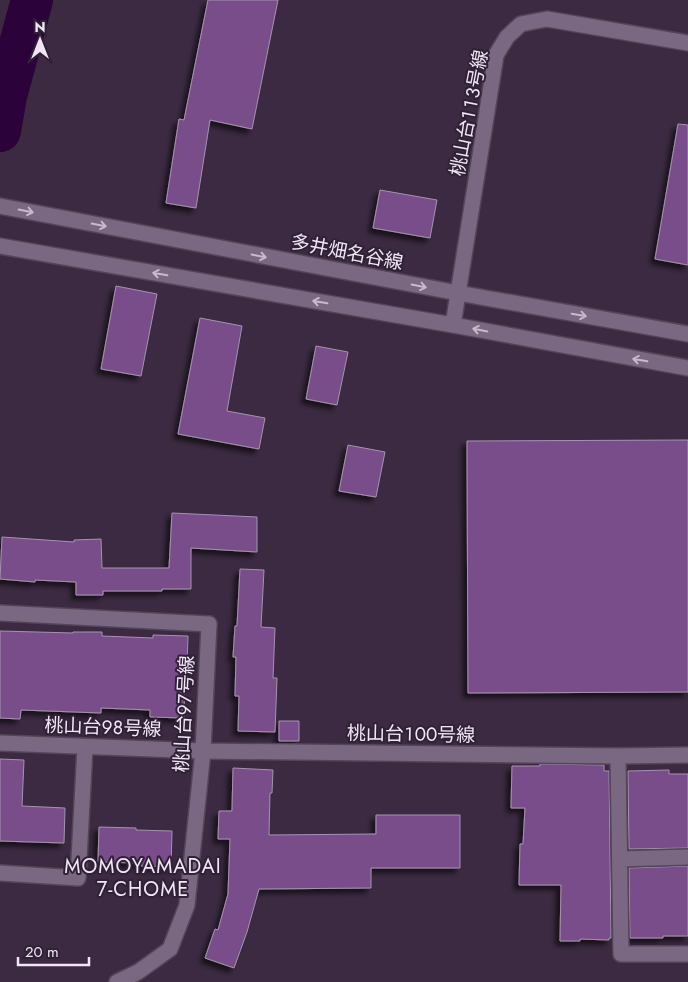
<svg xmlns="http://www.w3.org/2000/svg" width="688" height="982" font-family="Jost,'Noto Sans JP',sans-serif">
	<defs>
		<filter id="shadow"><feDropShadow dx="-4.5" dy="4.5" stdDeviation="2.5" flood-color="#0009"/></filter>
	</defs>
	<rect width="100%" height="100%" fill="#3b2a41"/>
	<g fill="none" stroke-linecap="round" stroke-linejoin="round">
		<path stroke="#2b0239" stroke-width="42" d="M 0,131 L 6,96 L 32,0"/>
	</g>
	<path fill="#784e89" stroke="#a692ae" filter="url(#shadow)" d="M 208,0 L 278,0 L 252,129 L 210,120 L 196,208 L 166,203 L 179,119 L 184,120 Z
		M 678,124 L 688,125 L 688,265 L 655,259 Z
		M 380,190 L 437,200 L 430,238 L 373,228 Z
		M 116,286 L 157,294 L 141,376 L 101,369 Z
		M 200,318 L 242,326 L 227,411 L 265,418 L 259,449 L 178,434 Z
		M 316,346 L 348,352 L 337,405 L 306,399 Z
		M 688,440 L 688,692 L 468,693 L 467,441 Z
		M 348,445 L 385,452 L 376,497 L 339,491 Z
		M 172,513 L 257,517 L 257,552 L 191,548 L 191,589 L 162,589 L 162,591 L 103,591 L 103,595 L 76,595 L 76,582 L 35,580 L 35,582 L 0,579 L 2,537 L 74,542 L 74,540 L 101,539 L 102,568 L 169,568 Z
		M 240,569 L 264,570 L 261,627 L 275,628 L 273,678 L 277,678 L 275,732 L 238,731 L 239,696 L 235,696 L 236,657 L 233,657 L 235,626 L 237,626 Z
		M 0,631 L 73,633 L 73,632 L 102,632 L 102,636 L 153,638 L 153,635 L 188,636 L 187,666 L 185,666 L 184,718 L 150,717 L 150,710 L 101,708 L 101,713 L 21,710 L 20,719 L 0,718 Z
		M 279,721 L 299,721 L 299,741 L 279,741 Z
		M 0,759 L 24,760 L 22,806 L 65,808 L 64,843 L 0,841 Z
		M 540,764 L 604,765 L 604,771 L 609,771 L 611,938 L 609,938 L 609,940 L 580,939 L 580,941 L 560,941 L 561,885 L 519,885 L 520,844 L 523,844 L 525,808 L 511,808 L 512,766 L 540,766 Z
		M 233,768 L 273,770 L 272,793 L 270,793 L 269,835 L 376,834 L 376,815 L 460,815 L 460,868 L 371,868 L 371,888 L 259,889 L 247,932 L 234,968 L 205,958 L 215,929 L 218,930 L 228,894 L 230,839 L 218,839 L 219,811 L 232,811 Z
		M 669,770 L 669,774 L 688,774 L 688,848 L 629,849 L 628,771 Z
		M 99,827 L 136,828 L 136,830 L 172,831 L 171,867 L 141,866 L 141,863 L 98,862 Z
		M 688,866 L 688,936 L 663,936 L 663,938 L 630,938 L 629,868 Z"/>
	<g fill="none" stroke-linecap="round" stroke-linejoin="round">
		<g stroke="#534558" stroke-width="18">
			<path id="street" d="M 0,613 L 209,624
				M 0,743 L 203,751 L 618,756
				M 688,755 L 618,756 L 621,954 L 688,954
				M 620,859 L 688,857
				M 0,873 L 78,878 L 85,747"/>
		</g>
		<g stroke="#534558" stroke-width="18">
			<path id="secondary" d="M 0,206 L 458,293 L 688,334
				M 0,246 L 453,325 L 688,368
				M 453,325 L 496,55 L 507,37 L 521,24 L 547,19 L 688,43
				M 117,982 L 138,972 L 170,949 L 187,905 L 203,751 L 209,624"/>
		</g>
		<use href="#street" stroke="#7a6781" stroke-width="15"/>
		<use href="#secondary" stroke="#7a6781" stroke-width="15"/>
	</g>
	<defs><path id="oneway-shaft" d="M-6 0H5M1.5-3L5.5 0L1.5 3" fill="none" stroke-width="1.6" stroke-linecap="round" stroke-linejoin="round" transform="scale(1.25)"/></defs>
	<g stroke="#c7bacc">
		<use href="#oneway-shaft" transform="translate(26 211) rotate(11)"/>
		<use href="#oneway-shaft" transform="translate(99 225) rotate(11)"/>
		<use href="#oneway-shaft" transform="translate(259 256) rotate(11)"/>
		<use href="#oneway-shaft" transform="translate(160 274) rotate(-170)"/>
		<use href="#oneway-shaft" transform="translate(419 286) rotate(11)"/>
		<use href="#oneway-shaft" transform="translate(320 302) rotate(-170)"/>
		<use href="#oneway-shaft" transform="translate(579 315) rotate(10)"/>
		<use href="#oneway-shaft" transform="translate(480 330) rotate(-169)"/>
		<use href="#oneway-shaft" transform="translate(640 360) rotate(-170)"/>
	</g>
	<g text-anchor="middle" dominant-baseline="central" stroke-width="4" stroke-linejoin="round" paint-order="stroke">
		<g font-size="19" fill="#f0e6f5" stroke="#302137">
			<text transform="translate(469 113) rotate(-79)">桃山台１１３号線</text>
			<text transform="translate(347 252) rotate(11)">多井畑名谷線</text>
			<text transform="translate(184 714) rotate(-87)">桃山台９７号線</text>
			<text transform="translate(103 727) rotate(2)">桃山台９８号線</text>
			<text transform="translate(411 734) rotate(1)">桃山台１００号線</text>
		</g>
		<g font-size="20" letter-spacing="1" fill="#f0e6f5" stroke="#302137">
			<text x="143" y="866">MOMOYAMADAI<tspan x="143" dy="23">7-CHOME</tspan></text>
		</g>
	</g>
	<g transform="translate(40 40)" stroke="#302137" stroke-width="4" paint-order="stroke">
	<path d="M0-4L9 19L0 12L-9 19Z" fill="#f0e6f5"/>
	<text y="-8" font-size="14" font-weight="bold" text-anchor="middle" fill="#f0e6f5">N</text>
	</g>
	<path d="M18 957v8h71v-8" fill="none" stroke="#f0e6f5" stroke-width="2.5"/>
	<text x="25" y="957" font-size="15" fill="#f0e6f5" stroke="#302137" stroke-width="4" paint-order="stroke">20 m</text>
</svg>
